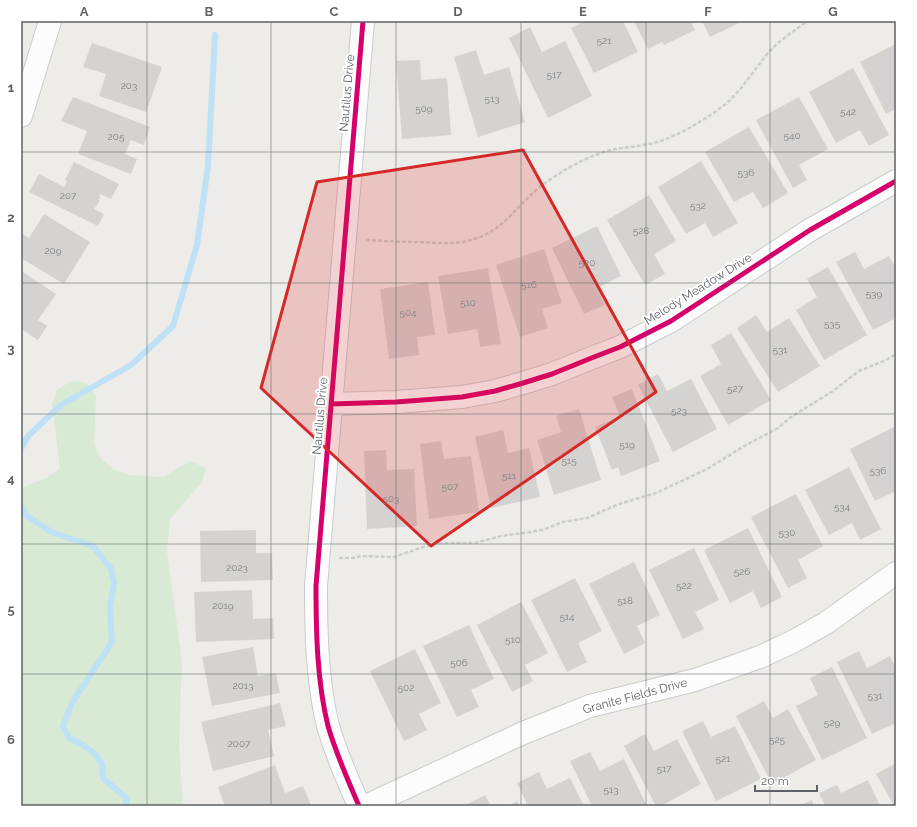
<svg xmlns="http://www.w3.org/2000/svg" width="917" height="827" font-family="Raleway,sans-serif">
	<rect width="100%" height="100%" fill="#eeece8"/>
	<path fill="#d8e9d4" d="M 71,381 L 87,383 L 96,397 L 94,444 L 101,459 L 113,469 L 129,475 L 163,477 L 190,461 L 206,468 L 201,483 L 170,519 L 167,551 L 182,663 L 179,744 L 183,806 L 21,806 L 21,488 L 46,478 L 60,468 L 52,405 L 57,390 Z"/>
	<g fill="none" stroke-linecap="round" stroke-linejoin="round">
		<path stroke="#bee1f6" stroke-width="6" d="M 21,449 L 28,436 L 61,405 L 131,365 L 173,326 L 197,245 L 208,166 L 215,35
			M 21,505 L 26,515 L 51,532 L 93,546 L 111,569 L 114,583 L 110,608 L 112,642 L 72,703 L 63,726 L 69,738 L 83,745 L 96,755 L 102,764 L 103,778 L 126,798 L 126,806"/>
	</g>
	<path fill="#d5d3d1" d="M 585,21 L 623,21 L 638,52 L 594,73 L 571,28 Z
		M 634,21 L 691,21 L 695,30 L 664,45 L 662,42 L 648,49 Z
		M 702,21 L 743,21 L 710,37 Z
		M 530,27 L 542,52 L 565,41 L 592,96 L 548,118 L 509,38 Z
		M 92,43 L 162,67 L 146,112 L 99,96 L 106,74 L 83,67 Z
		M 896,44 L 896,109 L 886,114 L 860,62 Z
		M 476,50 L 484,75 L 509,67 L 525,122 L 478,137 L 454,57 Z
		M 420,60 L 421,80 L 447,78 L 451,135 L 402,139 L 396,61 Z
		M 853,68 L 889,135 L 869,146 L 860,130 L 836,143 L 809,92 Z
		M 73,97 L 150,127 L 144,145 L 131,140 L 125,154 L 137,159 L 131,174 L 78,154 L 87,131 L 61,121 Z
		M 799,97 L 828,149 L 799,165 L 807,180 L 793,188 L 756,120 Z
		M 749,127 L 788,193 L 763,208 L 753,192 L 734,202 L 705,152 Z
		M 701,161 L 738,223 L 713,237 L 705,223 L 686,234 L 658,187 Z
		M 74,162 L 119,184 L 111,199 L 100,194 L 99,202 L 94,209 L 104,214 L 98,226 L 29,192 L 39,174 L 64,187 L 67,181 L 65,180 Z
		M 649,195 L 676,241 L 654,254 L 665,274 L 645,285 L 607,220 Z
		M 44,214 L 90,242 L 64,284 L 21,258 L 21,233 L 29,238 Z
		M 597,226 L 621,276 L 597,288 L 605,305 L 584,314 L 552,248 Z
		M 544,249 L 562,303 L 542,309 L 548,328 L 520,337 L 496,265 Z
		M 855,252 L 864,269 L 889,256 L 896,268 L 896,318 L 873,330 L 836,262 Z
		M 828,267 L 867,335 L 824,360 L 796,310 L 817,297 L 807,279 Z
		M 488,268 L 501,344 L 480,347 L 477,329 L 448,334 L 438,276 Z
		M 21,271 L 56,294 L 38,320 L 47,326 L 38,340 L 21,329 Z
		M 428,282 L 435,335 L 417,337 L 419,355 L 389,359 L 380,289 Z
		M 756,315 L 767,332 L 789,318 L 820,366 L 778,392 L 737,328 Z
		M 731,333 L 771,400 L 728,425 L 700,376 L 721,364 L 711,345 Z
		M 658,374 L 667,391 L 691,379 L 717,429 L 673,452 L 638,385 Z
		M 632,389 L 660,461 L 621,476 L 618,467 L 612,470 L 595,427 L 620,416 L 612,397 Z
		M 579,409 L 601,480 L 554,495 L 537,440 L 561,432 L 556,416 Z
		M 894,427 L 896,430 L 896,491 L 875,501 L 850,449 Z
		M 503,430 L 508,453 L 529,448 L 540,497 L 491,508 L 475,437 Z
		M 441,441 L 444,459 L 471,456 L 479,512 L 429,519 L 420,444 Z
		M 386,450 L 387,470 L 414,469 L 417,526 L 367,529 L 364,451 Z
		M 849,467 L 881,529 L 860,540 L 852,523 L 829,535 L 805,490 Z
		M 796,494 L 823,546 L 798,560 L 807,578 L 788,588 L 751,517 Z
		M 748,528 L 782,597 L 761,608 L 753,591 L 730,603 L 704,550 Z
		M 256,530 L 256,553 L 272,553 L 273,580 L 201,582 L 200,531 Z
		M 694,548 L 719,600 L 695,612 L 704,629 L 683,639 L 649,570 Z
		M 634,562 L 660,615 L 637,626 L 645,643 L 624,654 L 589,584 Z
		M 575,578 L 602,631 L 578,643 L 587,662 L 567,672 L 531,600 Z
		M 252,590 L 253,619 L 273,618 L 274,639 L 196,642 L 194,592 Z
		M 521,602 L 548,653 L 525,665 L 533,681 L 512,692 L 477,625 Z
		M 469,625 L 494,679 L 471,690 L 479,707 L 457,717 L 423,646 Z
		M 253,647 L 258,676 L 276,673 L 280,693 L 212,706 L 202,657 Z
		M 415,649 L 441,703 L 419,714 L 427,730 L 404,741 L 370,671 Z
		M 859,651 L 867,668 L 890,656 L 896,668 L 896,723 L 872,734 L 837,662 Z
		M 832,667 L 867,738 L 822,760 L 796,706 L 818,695 L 810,678 Z
		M 764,701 L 773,718 L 788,709 L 816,760 L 772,784 L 736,716 Z
		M 280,703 L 286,726 L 268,730 L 274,756 L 213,771 L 201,722 Z
		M 703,721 L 711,737 L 735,726 L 761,779 L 716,801 L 682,731 Z
		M 645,734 L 654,751 L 677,739 L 701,784 L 661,806 L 656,806 L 624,746 Z
		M 590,752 L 600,771 L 624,759 L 647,806 L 592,806 L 570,761 Z
		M 896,763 L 896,806 L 894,806 L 876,774 Z
		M 275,765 L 285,793 L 303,786 L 311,805 L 225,806 L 218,787 Z
		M 539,772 L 547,789 L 570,778 L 584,806 L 528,806 L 517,783 Z
		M 868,780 L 880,806 L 825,806 L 819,793 L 837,785 L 841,793 Z
		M 485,795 L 491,806 L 464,806 Z
		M 812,800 L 814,806 L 799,806 Z
		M 517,801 L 520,806 L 508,806 Z"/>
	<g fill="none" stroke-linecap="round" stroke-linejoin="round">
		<g stroke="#cacbca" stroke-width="24">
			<path id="minor" d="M 21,116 L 50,21
				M 331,404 L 396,402 L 462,397 L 495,391 L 523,383 L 552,374 L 594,357 L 620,347 L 671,321 L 810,230 L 896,181
				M 359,806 C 348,780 336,754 328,726 C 317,681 316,633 316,586 L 363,21
				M 366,806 L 523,733 L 568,715 L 590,706 L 695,680 L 760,657 L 794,641 L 826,623 L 896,573"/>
		</g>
		<path stroke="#cacecb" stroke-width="2.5" stroke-dasharray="4 2" stroke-linecap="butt" d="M 366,240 C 384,241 402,242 420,242 C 439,243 456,245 474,239 C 500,232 514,210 533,193 C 542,184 554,177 565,170 C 580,161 598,153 615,149 C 629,147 643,146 657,142 C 680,135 703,121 723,106 C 742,91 754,69 770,51 C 781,39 795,30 808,21
			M 339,558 L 353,558 L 361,556 L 394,557 L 432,544 L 444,543 L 475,543 L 501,536 L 531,532 L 545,529 L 563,522 L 587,518 L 619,504 L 656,493 L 707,469 L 746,445 L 778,428 L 791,417 L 833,391 L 859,371 L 886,360 L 896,354"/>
		<use href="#minor" stroke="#fcfcfc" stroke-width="22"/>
		<g stroke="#fff" stroke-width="8">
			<path id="cycleway" d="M 331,404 L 396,402 L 462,397 L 495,391 L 523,383 L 552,374 L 594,357 L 620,347 L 671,321 L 810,230 L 896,181
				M 359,806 C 348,780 336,754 328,726 C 317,681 316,633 316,586 L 363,21"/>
		</g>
		<use href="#cycleway" stroke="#d6006c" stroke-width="5"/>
	</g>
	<path fill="#d62828" fill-opacity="0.2" stroke="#d62828" stroke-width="3" stroke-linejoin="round" d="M 523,150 L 656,392 L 431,546 L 261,388 L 317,182 Z"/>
	<path fill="none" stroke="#5e6266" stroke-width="1" stroke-opacity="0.55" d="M 147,21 L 147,806M 271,21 L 271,806M 396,21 L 396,806M 521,21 L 521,806M 646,21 L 646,806M 770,21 L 770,806M 21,152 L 896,152M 21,283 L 896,283M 21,414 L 896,414M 21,544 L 896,544M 21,674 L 896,674"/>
	<g text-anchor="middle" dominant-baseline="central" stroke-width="4" stroke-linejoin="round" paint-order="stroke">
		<g font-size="10" fill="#7d8082">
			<text x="604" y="40">521</text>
			<text x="554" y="74">517</text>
			<text x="129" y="85">203</text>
			<text x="492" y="98">513</text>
			<text x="424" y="108">509</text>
			<text x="848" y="111">542</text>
			<text x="792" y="135">540</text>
			<text x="116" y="136">205</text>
			<text x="746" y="172">536</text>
			<text x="68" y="195">207</text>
			<text x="698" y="205">532</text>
			<text x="641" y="230">528</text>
			<text x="53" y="250">209</text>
			<text x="587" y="262">520</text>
			<text x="529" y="284">516</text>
			<text x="874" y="293">539</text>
			<text x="468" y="302">510</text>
			<text x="408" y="312">504</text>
			<text x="832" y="323">535</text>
			<text x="780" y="349">531</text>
			<text x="735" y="388">527</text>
			<text x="679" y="410">523</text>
			<text x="627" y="444">519</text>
			<text x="569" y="460">515</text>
			<text x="878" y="470">536</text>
			<text x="509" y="475">511</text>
			<text x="450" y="486">507</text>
			<text x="391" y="498">503</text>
			<text x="842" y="506">534</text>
			<text x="787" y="532">530</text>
			<text x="237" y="567">2023</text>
			<text x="742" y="571">526</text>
			<text x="684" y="585">522</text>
			<text x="625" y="600">518</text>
			<text x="223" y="605">2019</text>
			<text x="567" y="616">514</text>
			<text x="513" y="639">510</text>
			<text x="459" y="662">506</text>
			<text x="243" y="685">2013</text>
			<text x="406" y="687">502</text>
			<text x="875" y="695">531</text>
			<text x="832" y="722">529</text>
			<text x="777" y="739">525</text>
			<text x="239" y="743">2007</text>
			<text x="723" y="758">521</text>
			<text x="664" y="768">517</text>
			<text x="611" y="789">513</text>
		</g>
		<g font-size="12" fill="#5e6266" stroke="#fff">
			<text transform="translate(347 93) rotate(-85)">Nautilus Drive</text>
			<text transform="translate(698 289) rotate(-32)">Melody Meadow Drive</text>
			<text transform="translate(320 416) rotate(-85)">Nautilus Drive</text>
			<text transform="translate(635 696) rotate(-15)">Granite Fields Drive</text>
		</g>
	</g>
	<rect width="917" height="827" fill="none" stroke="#ffffff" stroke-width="44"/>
	<path d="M755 785v6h62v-6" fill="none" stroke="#5e6266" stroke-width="2"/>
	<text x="761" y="785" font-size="12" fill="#5e6266" stroke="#ffffff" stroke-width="3" paint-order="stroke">20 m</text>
	<rect x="22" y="22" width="873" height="783" fill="none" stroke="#5e6266" stroke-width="1.5"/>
	<g font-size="13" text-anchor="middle" font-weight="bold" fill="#5e6266">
		<text x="84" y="16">A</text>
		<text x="209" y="16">B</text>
		<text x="334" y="16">C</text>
		<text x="458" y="16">D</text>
		<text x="583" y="16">E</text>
		<text x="708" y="16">F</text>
		<text x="833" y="16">G</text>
		<text x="11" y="92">1</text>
		<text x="11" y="222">2</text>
		<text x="11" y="353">3</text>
		<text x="11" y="483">4</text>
		<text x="11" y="614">5</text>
		<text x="11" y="744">6</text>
	</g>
</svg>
